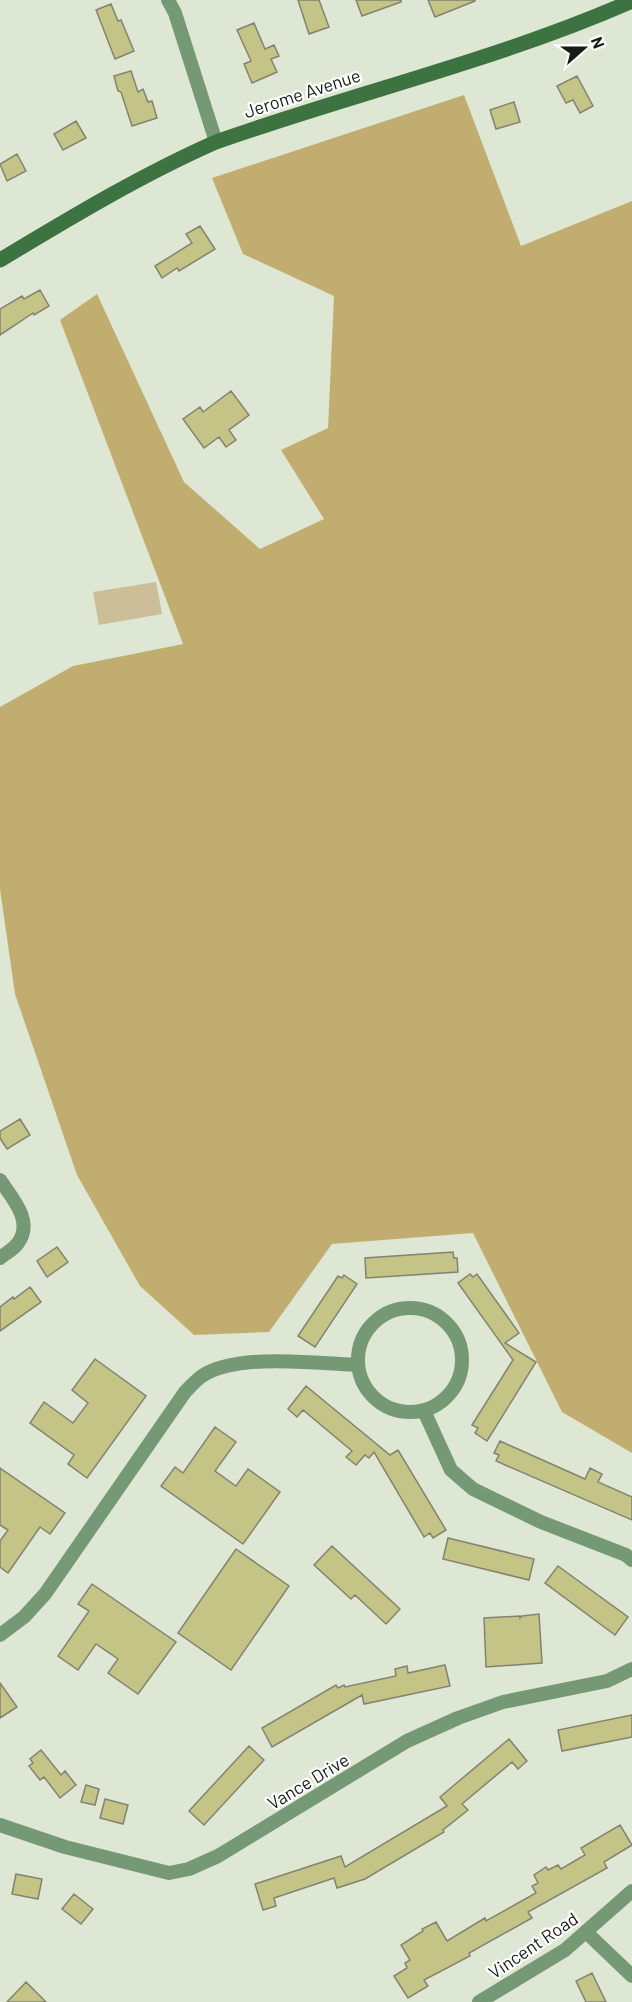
<svg xmlns="http://www.w3.org/2000/svg" width="632" height="2002" font-family="Barlow,sans-serif">
	<rect width="100%" height="100%" fill="#dee7d4"/>
	<path fill="#ccbe98" d="M 156,582 L 162,614 L 99,625 L 93,592 Z"/>
	<path fill="#c2ad70" d="M 464,95 L 521,246 L 632,201 L 632,1453 L 562,1412 L 473,1233 L 332,1244 L 269,1332 L 194,1335 L 140,1286 L 77,1175 L 15,994 L 0,889 L 0,707 L 73,666 L 183,644 L 60,320 L 97,294 L 184,482 L 260,549 L 324,519 L 281,450 L 328,428 L 334,296 L 243,254 L 212,178 Z"/>
	<path fill="#c3c485" stroke="#838371" stroke-width="1.5" d="M 298,0 L 319,0 L 329,27 L 309,34 Z
		M 356,0 L 401,0 L 401,2 L 362,16 Z
		M 428,0 L 475,0 L 475,1 L 435,17 Z
		M 111,4 L 118,21 L 121,20 L 134,51 L 115,59 L 96,10 Z
		M 254,23 L 265,49 L 274,45 L 279,56 L 271,59 L 277,72 L 252,83 L 244,64 L 251,61 L 237,30 Z
		M 131,71 L 138,92 L 143,89 L 148,102 L 152,101 L 157,118 L 132,126 L 121,92 L 118,91 L 114,76 Z
		M 577,76 L 593,106 L 580,113 L 573,100 L 566,103 L 557,86 Z
		M 514,102 L 520,122 L 496,129 L 490,110 Z
		M 76,121 L 86,138 L 63,150 L 54,134 Z
		M 17,154 L 26,171 L 7,181 L 0,164 Z
		M 200,226 L 215,249 L 179,271 L 177,268 L 162,278 L 155,266 L 192,243 L 186,234 Z
		M 40,290 L 49,306 L 34,315 L 33,313 L 0,335 L 0,309 L 22,296 L 24,299 Z
		M 231,391 L 249,415 L 229,430 L 236,440 L 226,447 L 219,437 L 204,448 L 183,419 L 200,407 L 203,412 Z
		M 20,1119 L 30,1135 L 7,1149 L 0,1138 L 0,1131 Z
		M 57,1247 L 68,1262 L 47,1277 L 37,1261 Z
		M 453,1252 L 454,1258 L 457,1258 L 458,1272 L 366,1278 L 365,1258 Z
		M 470,1274 L 473,1277 L 477,1274 L 519,1333 L 505,1343 L 536,1362 L 487,1441 L 475,1433 L 478,1428 L 472,1425 L 513,1360 L 458,1283 Z
		M 344,1275 L 357,1284 L 315,1347 L 298,1336 L 338,1276 L 342,1278 Z
		M 30,1287 L 41,1302 L 0,1331 L 0,1307 L 13,1297 L 14,1299 Z
		M 95,1359 L 146,1396 L 87,1478 L 68,1464 L 74,1455 L 30,1423 L 44,1402 L 73,1423 L 88,1403 L 72,1390 Z
		M 306,1386 L 390,1455 L 398,1450 L 446,1530 L 433,1538 L 430,1533 L 424,1537 L 374,1452 L 369,1458 L 365,1455 L 356,1465 L 346,1457 L 352,1451 L 303,1410 L 297,1417 L 288,1409 Z
		M 215,1427 L 236,1442 L 215,1471 L 236,1486 L 248,1469 L 280,1492 L 243,1544 L 161,1486 L 175,1467 L 183,1473 Z
		M 500,1441 L 585,1479 L 590,1468 L 602,1474 L 598,1482 L 632,1497 L 632,1520 L 496,1461 L 499,1455 L 494,1453 Z
		M 0,1468 L 65,1513 L 50,1534 L 40,1527 L 8,1573 L 0,1567 L 0,1541 L 8,1530 L 0,1525 Z
		M 448,1538 L 534,1559 L 529,1580 L 443,1559 Z
		M 332,1546 L 400,1609 L 386,1624 L 355,1595 L 351,1599 L 314,1565 Z
		M 236,1549 L 289,1586 L 231,1670 L 178,1633 Z
		M 558,1566 L 628,1617 L 615,1635 L 545,1583 Z
		M 92,1584 L 176,1642 L 138,1694 L 108,1673 L 118,1659 L 96,1644 L 78,1670 L 58,1656 L 89,1611 L 78,1604 Z
		M 539,1614 L 542,1663 L 486,1667 L 484,1618 L 520,1616 L 520,1618 L 522,1616 Z
		M 445,1665 L 450,1686 L 364,1704 L 362,1695 L 272,1747 L 262,1728 L 336,1685 L 338,1688 L 344,1685 L 345,1687 L 396,1676 L 395,1669 L 407,1666 L 408,1673 Z
		M 0,1683 L 17,1707 L 0,1718 Z
		M 632,1715 L 632,1737 L 562,1751 L 558,1730 Z
		M 509,1739 L 527,1761 L 518,1769 L 512,1762 L 462,1804 L 468,1810 L 443,1830 L 444,1832 L 365,1879 L 337,1888 L 334,1878 L 274,1898 L 276,1906 L 263,1910 L 255,1884 L 341,1856 L 345,1867 L 447,1806 L 440,1797 Z
		M 249,1746 L 264,1760 L 204,1825 L 189,1811 Z
		M 41,1750 L 61,1775 L 65,1771 L 76,1785 L 60,1798 L 44,1777 L 40,1780 L 29,1766 L 33,1763 L 30,1759 Z
		M 86,1785 L 99,1789 L 95,1805 L 81,1802 Z
		M 105,1799 L 128,1805 L 123,1824 L 100,1818 Z
		M 620,1825 L 632,1845 L 604,1862 L 607,1868 L 528,1912 L 532,1918 L 469,1953 L 470,1956 L 424,1980 L 428,1986 L 408,1998 L 394,1976 L 407,1968 L 405,1963 L 410,1960 L 401,1945 L 423,1931 L 422,1929 L 436,1922 L 447,1941 L 485,1918 L 486,1921 L 536,1893 L 532,1886 L 538,1883 L 534,1875 L 546,1867 L 548,1870 L 558,1865 L 561,1869 L 585,1855 L 581,1848 Z
		M 16,1874 L 42,1879 L 38,1899 L 12,1894 Z
		M 74,1894 L 93,1909 L 81,1924 L 62,1909 Z
		M 592,1973 L 606,2002 L 586,2002 L 576,1981 Z
		M 26,1982 L 46,2002 L 7,2002 Z"/>
	<g fill="none" stroke-linecap="round" stroke-linejoin="round">
		<path stroke="#759875" stroke-width="14" d="M 168,0 L 175,13 L 216,142
			M 0,1180 C 12,1198 34,1221 18,1243 C 14,1249 5,1254 0,1258
			M358 1360a52 52 0 1 1 104 0a52 52 0 1 1-104 0Z
			M 424,1411 L 451,1470 L 473,1489 L 541,1522 L 626,1555 L 632,1560
			M 0,1635 L 24,1617 L 45,1594 L 185,1392 C 190,1387 196,1380 202,1376 C 236,1353 317,1363 358,1365
			M 0,1825 L 65,1847 L 169,1873 L 189,1869 L 218,1856 L 407,1741 L 458,1718 L 503,1702 L 607,1681 L 632,1669
			M 587,1933 L 632,1976
			M 479,2002 L 565,1950 L 632,1891"/>
		<path stroke="#3d7340" stroke-width="15" d="M 0,260 C 70,218 141,175 216,142 C 354,93 498,60 632,1"/>
	</g>
	<g text-anchor="middle" dominant-baseline="central" stroke-width="4.5" stroke-linejoin="round" paint-order="stroke">
		<g font-size="18" fill="#181b14" stroke="#fff">
			<text transform="translate(302 93) rotate(-18)">Jerome Avenue</text>
			<text transform="translate(308 1781) rotate(-31)">Vance Drive</text>
			<text transform="translate(533 1945) rotate(-34)">Vincent Road</text>
		</g>
	</g>
	<g transform="translate(584 48) rotate(69)" stroke="#ffffff" stroke-width="4.5" paint-order="stroke">
	<path d="M0-4.5L10 22L0 15L-10 22Z" fill="#181b14"/>
	<text y="-9" font-size="16" font-weight="bold" text-anchor="middle" fill="#181b14">N</text>
	</g>
</svg>
